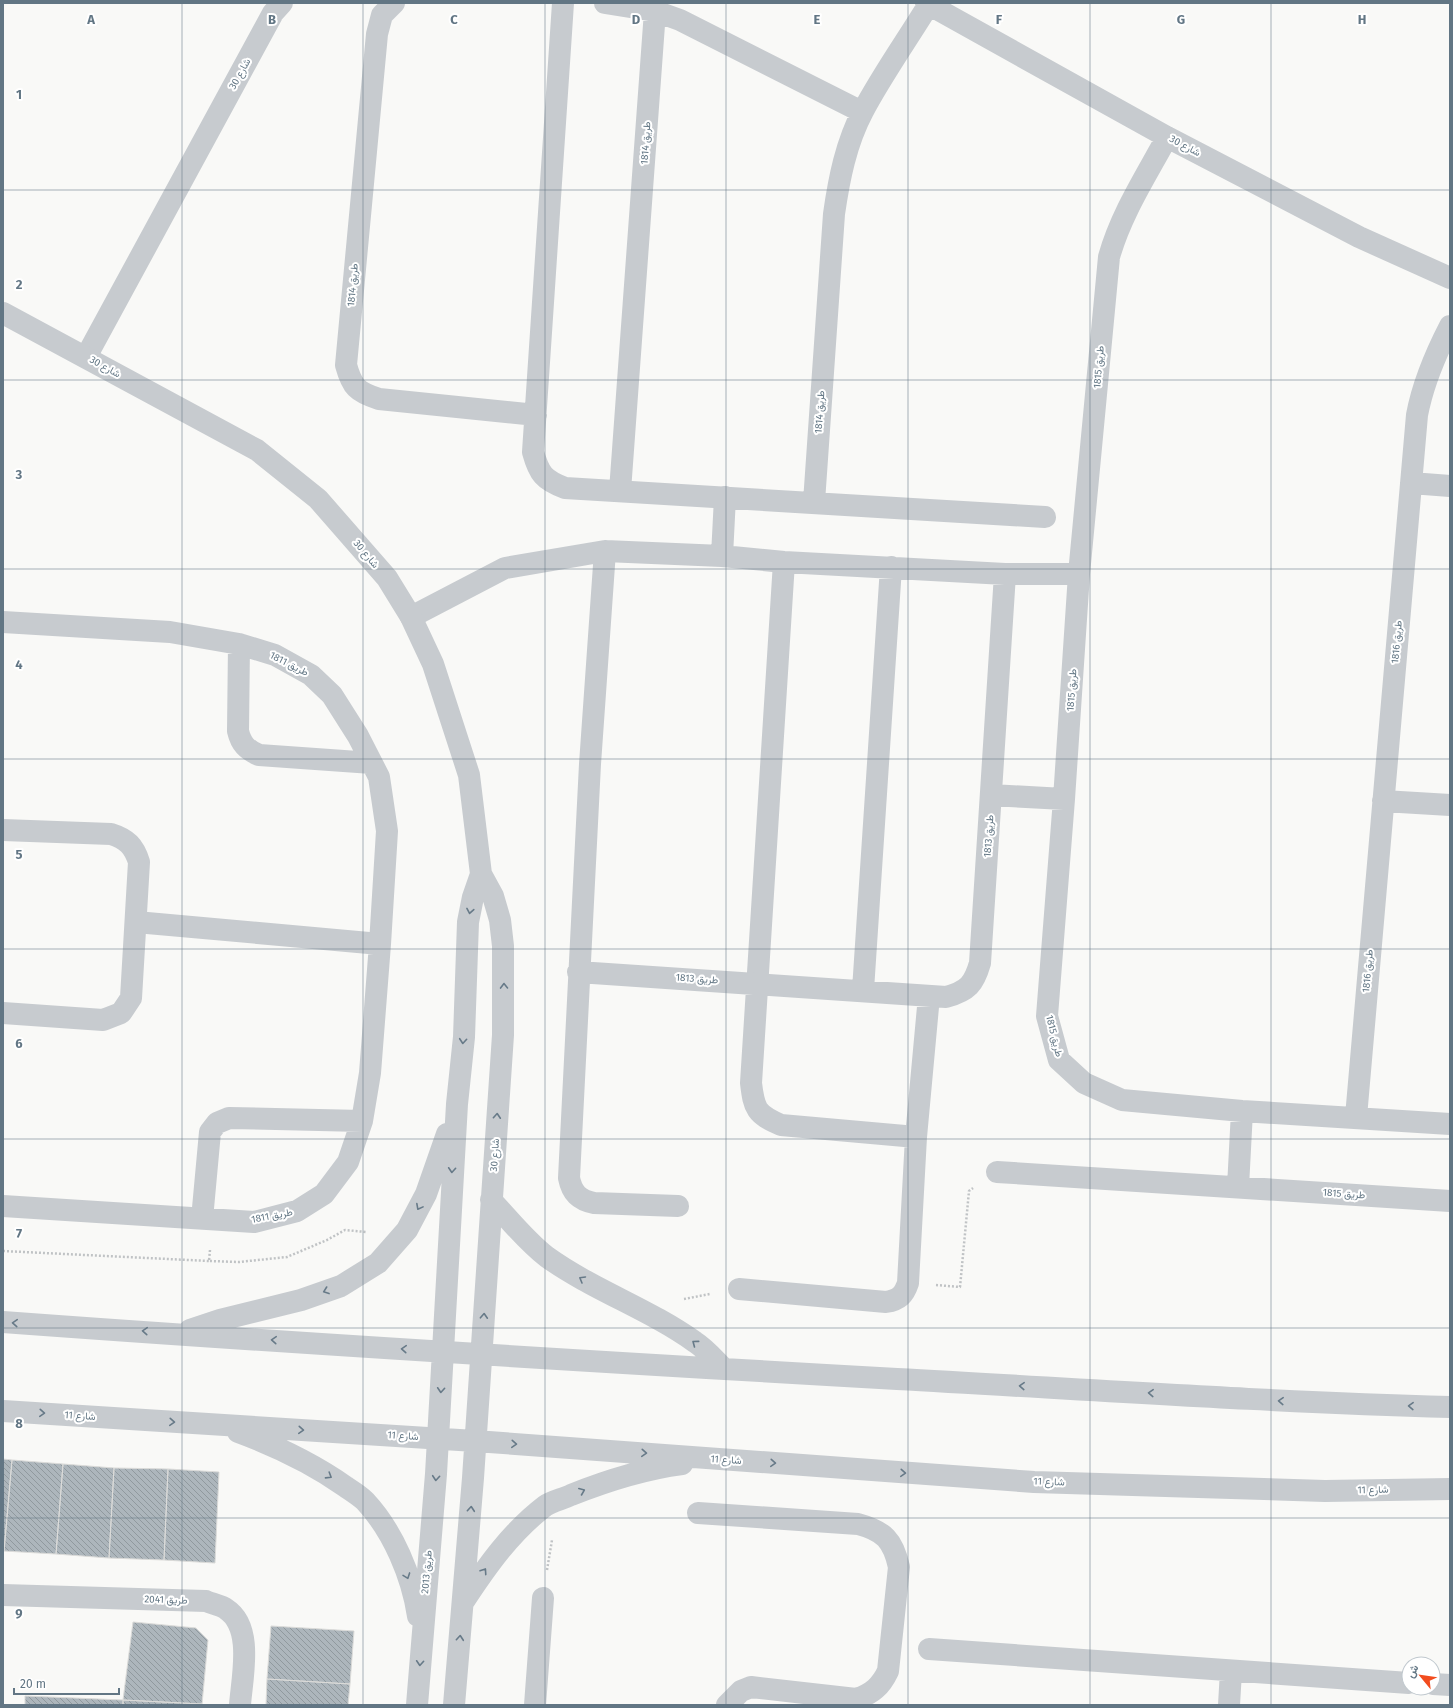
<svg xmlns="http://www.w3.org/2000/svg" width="1453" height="1708" font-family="'Fira Sans',Vazirmatn,sans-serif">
	<defs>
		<pattern id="building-back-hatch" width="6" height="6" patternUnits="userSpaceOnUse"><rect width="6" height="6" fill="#adb6bc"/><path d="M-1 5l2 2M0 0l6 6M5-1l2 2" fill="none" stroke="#90999e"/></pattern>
	</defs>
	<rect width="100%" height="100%" fill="#f9f9f7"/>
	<path fill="url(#building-back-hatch)" stroke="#dbdbd9" d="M 3,1459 L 12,1460 L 4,1551 L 3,1550 Z
		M 12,1460 L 63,1464 L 56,1554 L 4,1551 Z
		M 63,1464 L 114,1468 L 109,1558 L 56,1554 Z
		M 114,1468 L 168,1469 L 164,1560 L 109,1558 Z
		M 168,1469 L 219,1472 L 215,1563 L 164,1560 Z
		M 133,1622 L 196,1628 L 208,1640 L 202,1704 L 123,1700 Z
		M 271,1626 L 354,1631 L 350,1684 L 267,1679 Z
		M 267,1679 L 350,1684 L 348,1705 L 266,1705 Z
		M 25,1696 L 123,1700 L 123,1705 L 25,1705 Z
		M 123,1700 L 202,1704 L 202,1705 L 123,1705 Z"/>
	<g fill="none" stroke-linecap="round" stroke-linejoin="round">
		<path stroke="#c0c3c5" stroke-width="2.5" stroke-dasharray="2 2" stroke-linecap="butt" d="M 210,1250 L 209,1261 L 239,1262 L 287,1257 L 327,1240 L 345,1230 L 366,1232
			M 3,1251 L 209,1261
			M 936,1285 L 960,1287 L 969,1191 L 973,1188
			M 684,1299 L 710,1294
			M 547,1570 L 552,1540"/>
		<path stroke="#c7cbcf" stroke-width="22" d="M 394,3 L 382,15 L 377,34 L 346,365 C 352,387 357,392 379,399 L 536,415
			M 563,3 L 533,452 C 539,474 544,480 565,488 L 1045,517
			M 605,3 L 655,11 L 680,20 L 862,112
			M 926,3 L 1167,137 L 1359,237 L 1450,278
			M 1167,137 C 1146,176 1121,214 1109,257 L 1079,574 L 1064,799 L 1047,1016 L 1059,1060 L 1084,1083 L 1122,1100 L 1242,1111 L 1450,1124
			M 86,357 L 273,13 L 282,3
			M 1411,483 L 1450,486
			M 620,491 L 655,11
			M 814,502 L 834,214 C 839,179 846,143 863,111 C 882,75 907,40 929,4
			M 605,551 L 590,764 L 569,1178 C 572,1193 579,1200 594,1203 L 678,1206
			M 722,556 L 725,497
			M 784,562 L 751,1083 C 754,1109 756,1114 781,1125 L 916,1137
			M 411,617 L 505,568 L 605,551 L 722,556 L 784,562 L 1005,574 L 1079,574
			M 3,622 L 170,632 L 239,644 L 275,655 L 311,675 L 332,695 L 358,736 L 379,777 L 387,831 L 380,944 L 370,1073 L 362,1121 L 348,1162 L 324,1194 L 297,1211 L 254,1222 L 3,1206
			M 239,644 L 238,731 C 241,744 247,750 259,755 L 372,763
			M 991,795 L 1064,799
			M 1383,801 L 1450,805
			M 3,830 L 111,834 C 127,839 134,846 139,862 L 131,998 L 121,1013 L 103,1020 L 3,1013
			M 136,922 L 380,944
			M 578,972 L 946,997 C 968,991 974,984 980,963 L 1005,574
			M 863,990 L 891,567
			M 1356,1117 L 1417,415 C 1423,383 1435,355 1450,326
			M 997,1172 L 1450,1201
			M 1238,1187 L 1242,1111
			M 202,1219 L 210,1132 L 217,1123 L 229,1118 L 362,1121
			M 739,1289 L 886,1302 C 899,1300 904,1295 908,1283 L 916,1137 L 929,996
			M 698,1513 L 858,1524 C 884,1531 893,1540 899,1567 L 888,1671 C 881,1686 872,1694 856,1699 L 751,1687 L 741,1691 L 727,1705
			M 3,1595 L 206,1601 C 212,1604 221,1605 226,1609 C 254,1627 242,1677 240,1705
			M 929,1649 L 1409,1683
			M 1433,1684 L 1450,1685
			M 535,1705 L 543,1598
			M 1229,1705 L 1231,1671"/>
		<path stroke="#c7cbcf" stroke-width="22" d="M 3,313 L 257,450 L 318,499 L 387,578 L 411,617 L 433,664 L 469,775 L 481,874 L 493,896 L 500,920 L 503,946 L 503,1035 L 473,1478 L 454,1705
			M 491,1200 C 509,1219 526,1241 547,1257 C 593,1290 649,1309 695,1342 C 706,1349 715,1360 724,1369
			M 3,1322 C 301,1344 599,1362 897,1379 C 1081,1389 1266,1402 1450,1407
			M 190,1330 L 220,1320 L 301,1300 L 341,1286 L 378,1263 L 407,1230 L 426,1194 L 447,1134
			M 3,1411 L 475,1441 L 1034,1482 L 1325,1491 L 1450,1489
			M 238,1432 C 276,1446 312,1463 346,1487 C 352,1491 360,1496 365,1501 C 393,1531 412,1576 418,1616
			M 464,1601 C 487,1566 511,1532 545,1506 C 552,1501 563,1499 571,1495 C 606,1481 644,1469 682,1464
			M 417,1705 L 436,1474 L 457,1104 L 464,1037 L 468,922 L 473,897 L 481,874"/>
	</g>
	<defs><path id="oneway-chevron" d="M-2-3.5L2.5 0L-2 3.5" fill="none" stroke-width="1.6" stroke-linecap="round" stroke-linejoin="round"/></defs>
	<g stroke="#677a88">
		<use href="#oneway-chevron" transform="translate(470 911) rotate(100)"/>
		<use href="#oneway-chevron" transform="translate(504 986) rotate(-91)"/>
		<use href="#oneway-chevron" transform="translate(463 1041) rotate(95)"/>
		<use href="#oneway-chevron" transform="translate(497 1116) rotate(-86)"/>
		<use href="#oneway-chevron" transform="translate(452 1170) rotate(94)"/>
		<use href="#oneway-chevron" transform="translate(419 1207) rotate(118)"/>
		<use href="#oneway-chevron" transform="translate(582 1279) rotate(-150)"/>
		<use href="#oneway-chevron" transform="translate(326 1291) rotate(160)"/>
		<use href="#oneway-chevron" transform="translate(484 1316) rotate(-87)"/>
		<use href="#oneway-chevron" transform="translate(15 1323) rotate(-176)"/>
		<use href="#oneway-chevron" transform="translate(145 1331) rotate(-176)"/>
		<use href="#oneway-chevron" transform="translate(274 1340) rotate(-176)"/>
		<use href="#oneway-chevron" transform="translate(695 1343) rotate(-143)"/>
		<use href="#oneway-chevron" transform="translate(404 1349) rotate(-176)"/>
		<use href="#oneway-chevron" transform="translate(1022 1386) rotate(-177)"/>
		<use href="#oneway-chevron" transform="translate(441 1390) rotate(94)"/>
		<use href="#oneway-chevron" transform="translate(1151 1393) rotate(-177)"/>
		<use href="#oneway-chevron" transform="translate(1281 1401) rotate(-177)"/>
		<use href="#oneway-chevron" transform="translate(1411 1406) rotate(-178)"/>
		<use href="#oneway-chevron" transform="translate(42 1413) rotate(4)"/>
		<use href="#oneway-chevron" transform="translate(172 1422) rotate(4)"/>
		<use href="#oneway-chevron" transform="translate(301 1430) rotate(4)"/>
		<use href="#oneway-chevron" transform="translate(514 1444) rotate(4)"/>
		<use href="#oneway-chevron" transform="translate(644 1453) rotate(4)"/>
		<use href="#oneway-chevron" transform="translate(773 1463) rotate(4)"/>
		<use href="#oneway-chevron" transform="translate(903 1473) rotate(4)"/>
		<use href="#oneway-chevron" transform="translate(329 1476) rotate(32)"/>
		<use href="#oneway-chevron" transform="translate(436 1478) rotate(95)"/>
		<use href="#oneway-chevron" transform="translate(582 1491) rotate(-22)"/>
		<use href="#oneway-chevron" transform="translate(471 1509) rotate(-85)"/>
		<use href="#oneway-chevron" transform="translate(484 1571) rotate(-56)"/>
		<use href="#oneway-chevron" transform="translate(407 1576) rotate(70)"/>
		<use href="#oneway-chevron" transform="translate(460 1638) rotate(-85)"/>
		<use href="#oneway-chevron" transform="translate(420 1663) rotate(94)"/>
	</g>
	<path fill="none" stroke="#627684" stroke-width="1" stroke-opacity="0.55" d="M 182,3 L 182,1705M 363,3 L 363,1705M 545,3 L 545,1705M 726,3 L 726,1705M 908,3 L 908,1705M 1090,3 L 1090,1705M 1271,3 L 1271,1705M 3,190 L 1450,190M 3,380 L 1450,380M 3,569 L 1450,569M 3,759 L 1450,759M 3,949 L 1450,949M 3,1139 L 1450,1139M 3,1328 L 1450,1328M 3,1518 L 1450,1518"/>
	<g text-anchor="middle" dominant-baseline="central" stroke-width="4" stroke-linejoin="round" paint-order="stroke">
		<g font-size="10" fill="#627684" stroke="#fff">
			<text transform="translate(240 74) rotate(-61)">شارع 30</text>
			<text transform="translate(646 143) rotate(-86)">طريق 1814</text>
			<text transform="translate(1185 146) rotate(28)">شارع 30</text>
			<text transform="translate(353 285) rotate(-85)">طريق 1814</text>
			<text transform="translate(105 367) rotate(29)">شارع 30</text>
			<text transform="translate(1099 367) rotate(-85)">طريق 1815</text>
			<text transform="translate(820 412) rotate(-86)">طريق 1814</text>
			<text transform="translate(366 554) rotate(50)">شارع 30</text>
			<text transform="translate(1397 642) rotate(-85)">طريق 1816</text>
			<text transform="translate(289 664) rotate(27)">طريق 1811</text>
			<text transform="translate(1072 690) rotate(-86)">طريق 1815</text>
			<text transform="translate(989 836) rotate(-86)">طريق 1813</text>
			<text transform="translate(1368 971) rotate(-85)">طريق 1816</text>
			<text transform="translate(697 979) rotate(4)">طريق 1813</text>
			<text transform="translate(1054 1036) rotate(76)">طريق 1815</text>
			<text transform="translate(495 1155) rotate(-86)">شارع 30</text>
			<text transform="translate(1344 1194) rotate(4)">طريق 1815</text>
			<text transform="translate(272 1216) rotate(-11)">طريق 1811</text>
			<text transform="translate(80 1416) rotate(4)">شارع 11</text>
			<text transform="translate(403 1436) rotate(4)">شارع 11</text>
			<text transform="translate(726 1460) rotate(4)">شارع 11</text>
			<text transform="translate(1049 1482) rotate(2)">شارع 11</text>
			<text transform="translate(1373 1490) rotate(-1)">شارع 11</text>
			<text transform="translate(427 1572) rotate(-85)">طريق 2013</text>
			<text transform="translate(166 1600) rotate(2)">طريق 2041</text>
		</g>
	</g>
	<g font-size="13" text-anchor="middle" font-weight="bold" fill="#627684" stroke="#fff" stroke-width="4" stroke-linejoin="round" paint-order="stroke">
		<text x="91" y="24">A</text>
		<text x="272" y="24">B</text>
		<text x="454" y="24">C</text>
		<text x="636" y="24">D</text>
		<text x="817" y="24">E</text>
		<text x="999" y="24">F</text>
		<text x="1181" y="24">G</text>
		<text x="1362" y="24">H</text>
		<text x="19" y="99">1</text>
		<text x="19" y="289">2</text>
		<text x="19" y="479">3</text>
		<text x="19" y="669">4</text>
		<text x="19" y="859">5</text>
		<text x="19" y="1048">6</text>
		<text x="19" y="1238">7</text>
		<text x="19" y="1428">8</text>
		<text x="19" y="1618">9</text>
	</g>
	<rect width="1453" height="1708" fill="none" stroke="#627684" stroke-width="8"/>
	<g transform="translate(1421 1676) rotate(299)"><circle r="19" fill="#ffffff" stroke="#c0c8ce"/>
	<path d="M0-3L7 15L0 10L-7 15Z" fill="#f24c1e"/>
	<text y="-6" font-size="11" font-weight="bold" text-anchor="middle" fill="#627684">ش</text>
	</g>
	<path d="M14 1688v6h105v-6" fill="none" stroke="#627684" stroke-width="2"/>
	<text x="20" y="1688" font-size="12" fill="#627684" stroke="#ffffff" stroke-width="3" paint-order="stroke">20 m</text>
</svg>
